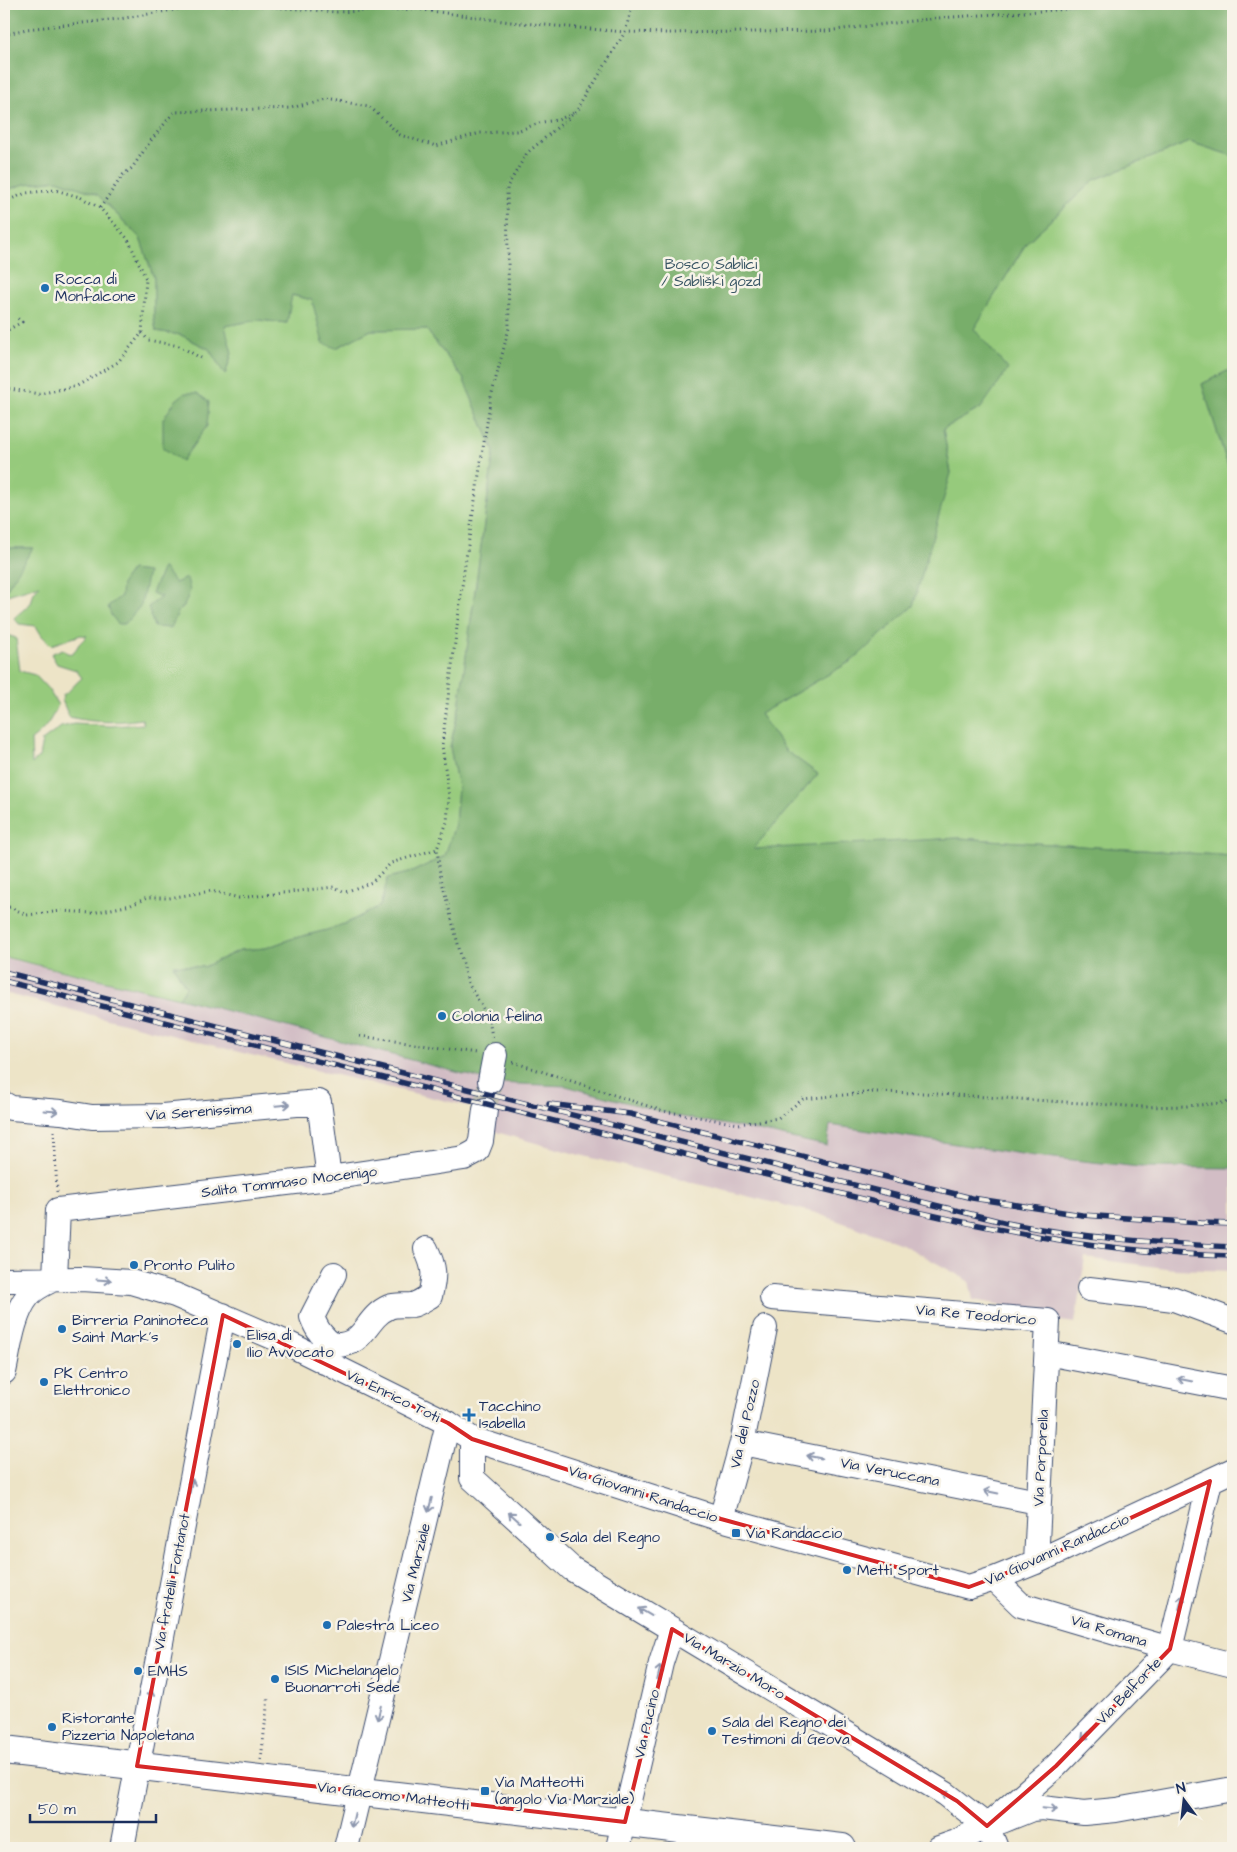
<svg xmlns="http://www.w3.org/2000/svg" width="1237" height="1852" font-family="'Architects Daughter',sans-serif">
	<rect width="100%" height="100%" fill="#f7f3e8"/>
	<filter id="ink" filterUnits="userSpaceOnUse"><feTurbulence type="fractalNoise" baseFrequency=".02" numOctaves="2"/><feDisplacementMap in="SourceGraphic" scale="10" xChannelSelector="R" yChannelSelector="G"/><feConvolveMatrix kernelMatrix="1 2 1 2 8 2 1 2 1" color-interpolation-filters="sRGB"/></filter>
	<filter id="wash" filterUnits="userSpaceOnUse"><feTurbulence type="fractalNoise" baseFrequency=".0096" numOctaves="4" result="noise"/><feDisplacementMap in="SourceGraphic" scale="20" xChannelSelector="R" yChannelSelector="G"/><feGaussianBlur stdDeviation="1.12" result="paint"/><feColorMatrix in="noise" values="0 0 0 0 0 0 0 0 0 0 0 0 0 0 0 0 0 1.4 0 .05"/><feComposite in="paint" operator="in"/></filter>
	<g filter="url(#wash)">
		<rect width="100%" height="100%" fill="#ede4c7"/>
		<path fill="#d2bdc5" d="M 4,958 L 179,998 L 497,1083 L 566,1086 L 677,1116 L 755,1130 L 826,1146 L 830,1125 L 1035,1156 L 1140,1167 L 1233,1168 L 1233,1271 L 1174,1269 L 1085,1258 L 1075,1323 L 1060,1321 L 1051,1313 L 973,1300 L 969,1281 L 902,1244 L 816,1213 L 576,1154 L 489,1130 L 485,1110 L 247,1054 L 4,993 Z"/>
		<path fill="#96ca7b" stroke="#587c6c" d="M 1190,142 L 1233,156 L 1233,368 L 1202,384 L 1233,482 L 1233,856 L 959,838 L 752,850 L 818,774 L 785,750 L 760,714 L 853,660 L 951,473 L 943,429 L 981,408 L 973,330 L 1027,242 L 1094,180 Z
			M 57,180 L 97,194 L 140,238 L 154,278 L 154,318 L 156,331 L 181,335 L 209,349 L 225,374 L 232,353 L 224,326 L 258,320 L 287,323 L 291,295 L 312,300 L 336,348 L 371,330 L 426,329 L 463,378 L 494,451 L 459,708 L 450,747 L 458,788 L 455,824 L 445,856 L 412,872 L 389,878 L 380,906 L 349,922 L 327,930 L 291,939 L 266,948 L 240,950 L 204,967 L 173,965 L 186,987 L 179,998 L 4,957 L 4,634 L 16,638 L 20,671 L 35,675 L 48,689 L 58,705 C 51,720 45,730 31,740 L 32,764 L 39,757 L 42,741 L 61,727 L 74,724 L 110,726 L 144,724 L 142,719 C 117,723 94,723 69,717 L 62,700 L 63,695 C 71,691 75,683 82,678 L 76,670 L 57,664 L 51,654 L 62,649 L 67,653 L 73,654 L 79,644 L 87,636 L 81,635 L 51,645 L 42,636 L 36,626 L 19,624 L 14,618 L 31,603 L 34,592 L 40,585 L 4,596 C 6,582 24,561 32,548 L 5,548 L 4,545 L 4,191 L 25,184 Z"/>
		<path fill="#78ae6b" stroke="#4a6e64" d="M 4,4 L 1233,4 L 1233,156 L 1190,142 L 1094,180 L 1027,242 L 974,329 L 1008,369 L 981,408 L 943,429 L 951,473 L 913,606 L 853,660 L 760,714 L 785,750 L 818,774 L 753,849 L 959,838 L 1233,856 L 1233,1168 L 1140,1167 L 1035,1156 L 830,1125 L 827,1146 L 755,1130 L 677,1116 L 566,1086 L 497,1083 L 179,998 L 186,987 L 173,965 L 204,967 L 240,950 L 266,948 L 291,939 L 327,930 L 349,922 L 380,906 L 388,878 L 412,872 L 445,856 L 455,824 L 458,788 L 450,747 L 459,708 L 494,451 L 463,378 L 426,329 L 371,330 L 336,348 L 323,343 L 312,300 L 292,295 L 287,323 L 258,320 L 225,326 L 232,353 L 225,375 L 209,349 L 181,335 L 156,331 L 154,318 L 154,278 L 140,238 L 97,194 L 57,180 L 25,184 L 4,191 Z
			M 1233,368 L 1233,482 L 1202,384 Z
			M 185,393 L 197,393 L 209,402 L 207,426 L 182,461 L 163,448 L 163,419 L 176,400 Z
			M 4,545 L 5,548 L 33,548 L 4,593 Z
			M 163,567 L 175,583 L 187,578 L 190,591 L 184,606 L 178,612 L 171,628 L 154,627 L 148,607 L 161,597 L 152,593 Z
			M 131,570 L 148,572 L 141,605 L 125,624 L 118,624 L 111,615 L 108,606 L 121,596 L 122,583 Z"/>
	</g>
	<g filter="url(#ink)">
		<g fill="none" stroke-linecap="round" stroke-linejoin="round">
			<path stroke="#c3c0b2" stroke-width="24" stroke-dasharray="24 12" stroke-linecap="butt" d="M 485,1110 L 490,1081"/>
			<g stroke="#3a4a6e" stroke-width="26">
				<path id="minor" d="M 490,1081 L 495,1055
					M 4,1104 L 11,1108 L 61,1112 L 92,1117 L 162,1116 L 319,1102 L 329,1178
					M 55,1278 L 58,1210 L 329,1178 L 464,1158 L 477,1151 L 481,1141 L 485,1110
					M 4,1280 L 81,1279 L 131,1282 L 175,1295 L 289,1344 L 448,1423 L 472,1439 L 721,1519 L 969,1587 L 994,1579 L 1036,1562 L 1233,1470
					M 1089,1289 L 1174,1299 L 1233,1321
					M 772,1298 L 1048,1321 L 1036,1562
					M 333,1345 C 322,1337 317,1330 312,1317 L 334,1274
					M 1047,1353 L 1233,1389
					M 324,1362 L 333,1345 C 366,1347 364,1318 389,1307 C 396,1304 405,1306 412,1305 C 418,1304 424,1299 430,1296 C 435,1275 435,1268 426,1249
					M 4,1372 C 9,1349 13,1314 28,1296 C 34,1288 44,1284 54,1279
					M 472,1439 L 472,1478 L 572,1569 L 946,1794 L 987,1826 L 996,1848
					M 742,1443 L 1038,1502
					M 721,1519 L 742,1443 L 765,1328
					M 994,1579 L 1021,1605 L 1170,1649 L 1233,1665
					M 1002,1821 L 1032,1809 L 1042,1808 L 1084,1813 L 1116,1810 L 1233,1789
					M 122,1848 L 223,1315
					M 346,1848 L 448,1423
					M 618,1848 L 661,1663 L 672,1629
					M 939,1848 L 956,1842 L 987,1826 L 1035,1784 L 1056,1766 L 1170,1649 L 1210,1481"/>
			</g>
			<g stroke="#3a4a6e" stroke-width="30">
				<path id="major" d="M 4,1750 L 842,1848"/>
			</g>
			<path stroke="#3a4a6e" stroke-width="3" stroke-dasharray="1 4" stroke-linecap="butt" d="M 4,35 L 26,29 L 119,19 L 197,6 L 248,5 L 336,12 L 417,9 L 510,22 L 625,32 L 668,33 L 826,31 L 938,18 L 1069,9 L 1102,4
				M 4,202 L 26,193 L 55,190 L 80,197 L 100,208 L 128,239 L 146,279 L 142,333 L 118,362 L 77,386 L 39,394 L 4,388
				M 100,208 L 123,175 L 132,168 L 149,143 L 174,112 L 291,108 L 324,99 L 369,106 L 400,135 L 436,146 L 480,133 L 517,131 L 542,122 L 558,120 L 573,113
				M 4,332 L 22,322 L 16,317
				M 142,333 L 148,340 L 179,346 L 201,358
				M 4,908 L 10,907 L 27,915 L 62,911 L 92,913 L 131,905 L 147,898 L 169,898 L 211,891 L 239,898 L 334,887 L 345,892 L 372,882 L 391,863 L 437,849
				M 360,1036 L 476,1053
				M 492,1037 L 489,1019 L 468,983 L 440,874 L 437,849 L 447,822 L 449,797 L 442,745 L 464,571 L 491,397 L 509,328 L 507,187 L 527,153 L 578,110 L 625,32 L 633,4
				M 513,1062 L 663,1111 L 739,1124 L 778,1118 L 803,1099 L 874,1092 L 923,1093 L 1144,1107 L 1187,1106 L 1233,1102
				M 54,1131 L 57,1192
				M 261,1760 L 268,1698"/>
			<use href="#minor" stroke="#fff" stroke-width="24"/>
			<use href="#major" stroke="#fff" stroke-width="28"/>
			<g stroke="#1b2f5e" stroke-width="5.5">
				<path id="rail" d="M 4,972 L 351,1060 L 1007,1223 C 1082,1238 1157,1243 1233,1247
					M 4,981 C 233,1040 463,1098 692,1156 C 870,1200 1049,1253 1233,1256
					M 549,1104 L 630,1114 L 972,1198 L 1082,1215 L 1201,1223 L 1233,1224"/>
			</g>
			<use href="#rail" stroke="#f7f3e8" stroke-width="4" stroke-dasharray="11" stroke-linecap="butt"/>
		</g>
		<defs><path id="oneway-shaft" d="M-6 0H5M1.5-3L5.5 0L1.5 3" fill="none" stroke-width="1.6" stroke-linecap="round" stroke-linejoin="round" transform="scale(1.25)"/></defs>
		<g stroke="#8d97ae">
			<use href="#oneway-shaft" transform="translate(283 1105) rotate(-5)"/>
			<use href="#oneway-shaft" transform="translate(51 1111) rotate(4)"/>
			<use href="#oneway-shaft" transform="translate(104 1280) rotate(4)"/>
			<use href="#oneway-shaft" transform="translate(1185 1380) rotate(-169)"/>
			<use href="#oneway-shaft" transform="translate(814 1457) rotate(-169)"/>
			<use href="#oneway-shaft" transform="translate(191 1486) rotate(-79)"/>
			<use href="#oneway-shaft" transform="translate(991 1492) rotate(-169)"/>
			<use href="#oneway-shaft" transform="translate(430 1505) rotate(104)"/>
			<use href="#oneway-shaft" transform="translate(514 1517) rotate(-138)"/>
			<use href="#oneway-shaft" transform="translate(1181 1602) rotate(-76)"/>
			<use href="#oneway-shaft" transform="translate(645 1612) rotate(-149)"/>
			<use href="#oneway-shaft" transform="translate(659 1673) rotate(-77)"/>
			<use href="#oneway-shaft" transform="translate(150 1697) rotate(-79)"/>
			<use href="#oneway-shaft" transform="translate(379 1713) rotate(104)"/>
			<use href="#oneway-shaft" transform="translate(1087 1734) rotate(134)"/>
			<use href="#oneway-shaft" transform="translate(948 1796) rotate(-147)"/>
			<use href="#oneway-shaft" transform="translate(1050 1809) rotate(6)"/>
			<use href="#oneway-shaft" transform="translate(353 1820) rotate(103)"/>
		</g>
	</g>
	<path fill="none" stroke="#d62828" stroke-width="4" stroke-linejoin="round" d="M 223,1315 L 448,1423 L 472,1439 L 721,1519 L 969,1587 L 1036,1562 L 1210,1481 L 1170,1649 L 1056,1766 L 987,1826 L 957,1801 L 672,1629 L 625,1822 L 137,1766 Z"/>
	<g fill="#1f6fb2" stroke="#f7f3e8" stroke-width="2">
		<circle cx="45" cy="288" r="5"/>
		<circle cx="442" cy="1016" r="5"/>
		<circle cx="134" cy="1265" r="5"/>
		<circle cx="62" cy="1329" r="5"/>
		<circle cx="237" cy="1344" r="5"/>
		<circle cx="44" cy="1382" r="5"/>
		<path d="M466.5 1407.5h5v5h5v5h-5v5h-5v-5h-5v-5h5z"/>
		<rect x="731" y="1528" width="10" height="10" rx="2.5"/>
		<circle cx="550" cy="1537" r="5"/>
		<circle cx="847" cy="1570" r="5"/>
		<circle cx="327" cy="1625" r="5"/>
		<circle cx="138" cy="1671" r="5"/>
		<circle cx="275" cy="1679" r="5"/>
		<circle cx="52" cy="1727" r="5"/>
		<circle cx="712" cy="1731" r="5"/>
		<rect x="480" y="1786" width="10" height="10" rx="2.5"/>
	</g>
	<g text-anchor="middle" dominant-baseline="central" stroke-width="5" stroke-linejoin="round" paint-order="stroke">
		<g font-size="15" fill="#3a5665" stroke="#f7f3e8">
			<text x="711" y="264">Bosco Sablici<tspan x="711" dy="17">/ Sabliški gozd</tspan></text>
		</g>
		<g font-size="15" fill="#1b2f5e" stroke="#f7f3e8" text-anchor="start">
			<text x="55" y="279">Rocca di<tspan x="55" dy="17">Monfalcone</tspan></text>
			<text x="452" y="1016">Colonia felina</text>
			<text x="144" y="1265">Pronto Pulito</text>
			<text x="72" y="1320">Birreria Paninoteca<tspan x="72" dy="17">Saint Mark's</tspan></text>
			<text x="247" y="1335">Elisa di<tspan x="247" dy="17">Ilio Avvocato</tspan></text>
			<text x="54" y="1373">PK Centro<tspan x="54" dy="17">Elettronico</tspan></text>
			<text x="479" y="1406">Tacchino<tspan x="479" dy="17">Isabella</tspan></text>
			<text x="746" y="1533">Via Randaccio</text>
			<text x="560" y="1537">Sala del Regno</text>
			<text x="857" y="1570">Metti Sport</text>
			<text x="337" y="1625">Palestra Liceo</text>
			<text x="285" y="1670">ISIS Michelangelo<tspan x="285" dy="17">Buonarroti Sede</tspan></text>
			<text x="148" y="1671">EMHS</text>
			<text x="62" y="1718">Ristorante<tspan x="62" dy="17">Pizzeria Napoletana</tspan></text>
			<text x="722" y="1722">Sala del Regno dei<tspan x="722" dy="17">Testimoni di Geova</tspan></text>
			<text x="495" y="1782">Via Matteotti<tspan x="495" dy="17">(angolo Via Marziale)</tspan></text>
		</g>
		<g font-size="15" fill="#1b2f5e" stroke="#f7f3e8">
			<text transform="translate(199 1112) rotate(-4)">Via Serenissima</text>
			<text transform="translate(289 1182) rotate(-7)">Salita Tommaso Mocenigo</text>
			<text transform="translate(976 1315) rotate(5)">Via Re Teodorico</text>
			<text transform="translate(393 1396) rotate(26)">Via Enrico Toti</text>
			<text transform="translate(745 1424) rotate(-77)">Via del Pozzo</text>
			<text transform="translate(1041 1458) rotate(-87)">Via Porporella</text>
			<text transform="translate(890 1472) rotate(11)">Via Veruccana</text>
			<text transform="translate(643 1494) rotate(18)">Via Giovanni Randaccio</text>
			<text transform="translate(1057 1550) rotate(-24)">Via Giovanni Randaccio</text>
			<text transform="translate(416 1563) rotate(-76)">Via Marziale</text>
			<text transform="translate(172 1582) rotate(-79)">Via fratelli Fontanot</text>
			<text transform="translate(1109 1631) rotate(17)">Via Romana</text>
			<text transform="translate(734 1666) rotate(31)">Via Marzio Moro</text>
			<text transform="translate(1129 1691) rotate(-46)">Via Belforte</text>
			<text transform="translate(647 1724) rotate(-77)">Via Pucino</text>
			<text transform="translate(393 1796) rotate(7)">Via Giacomo Matteotti</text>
		</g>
	</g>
	<rect width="1237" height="1852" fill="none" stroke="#f7f3e8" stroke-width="20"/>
	<g transform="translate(1184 1800) rotate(345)" stroke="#f7f3e8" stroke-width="4" paint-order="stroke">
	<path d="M0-4L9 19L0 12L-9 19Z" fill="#1b2f5e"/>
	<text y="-8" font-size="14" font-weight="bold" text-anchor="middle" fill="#1b2f5e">N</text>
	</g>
	<path d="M30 1814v8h126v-8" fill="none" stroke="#1b2f5e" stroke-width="2.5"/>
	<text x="38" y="1814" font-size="15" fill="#1b2f5e" stroke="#f7f3e8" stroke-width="4" paint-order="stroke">50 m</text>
</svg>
